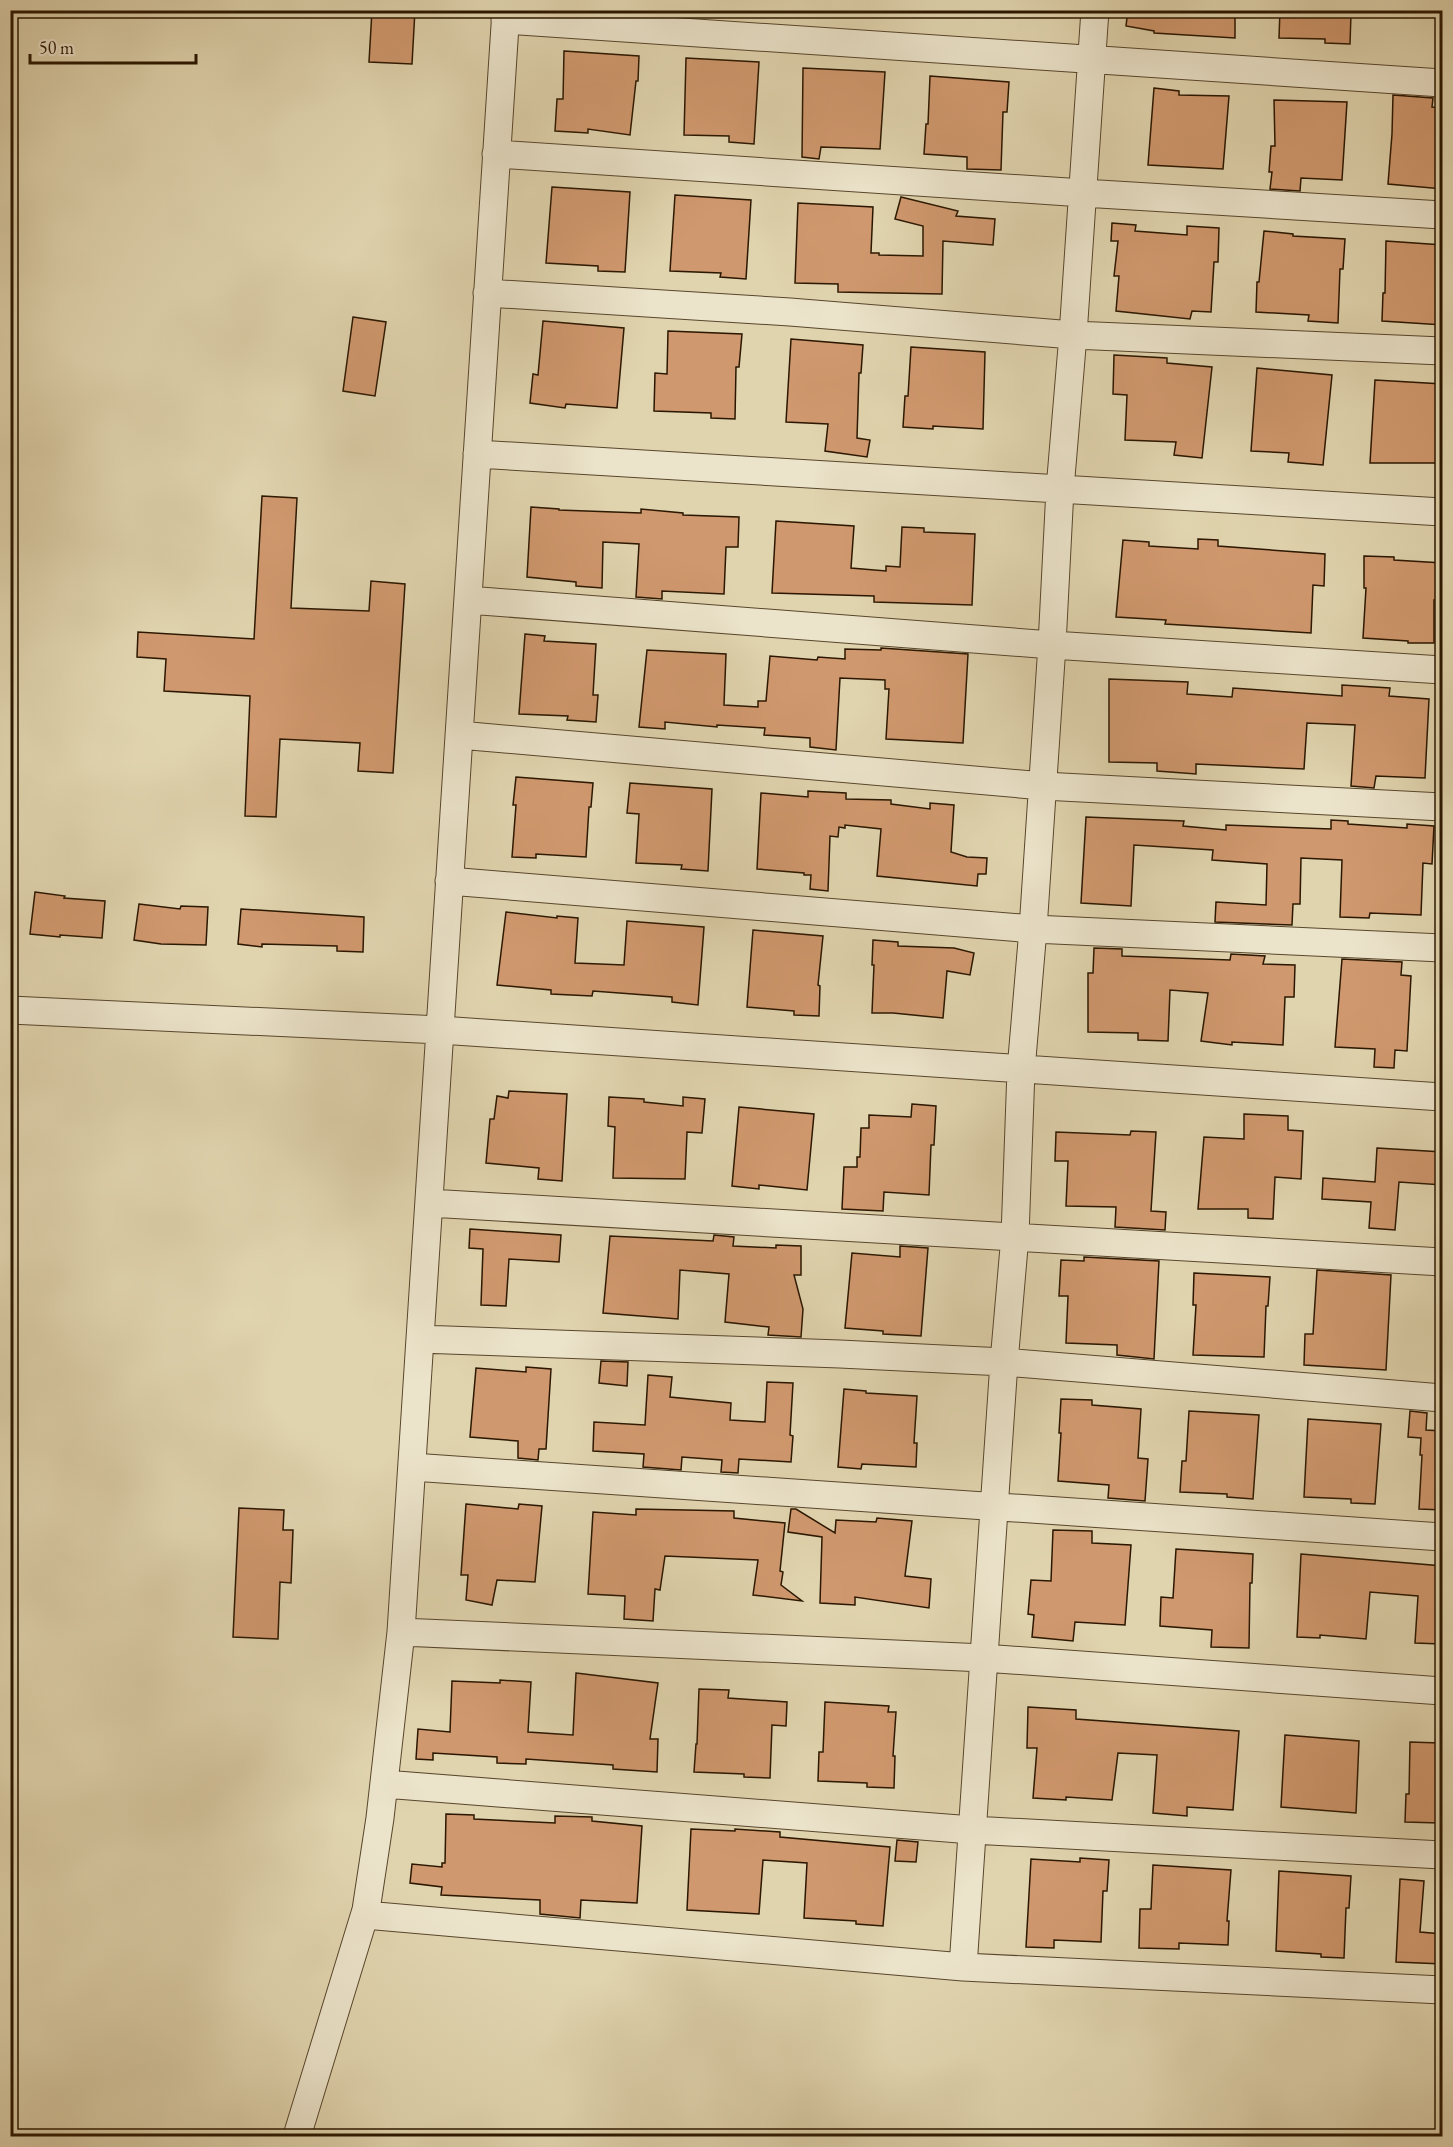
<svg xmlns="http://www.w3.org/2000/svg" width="1453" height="2147" font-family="'EB Garamond',serif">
	<rect width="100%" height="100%" fill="#e0d4ae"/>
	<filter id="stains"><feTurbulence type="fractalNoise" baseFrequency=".00333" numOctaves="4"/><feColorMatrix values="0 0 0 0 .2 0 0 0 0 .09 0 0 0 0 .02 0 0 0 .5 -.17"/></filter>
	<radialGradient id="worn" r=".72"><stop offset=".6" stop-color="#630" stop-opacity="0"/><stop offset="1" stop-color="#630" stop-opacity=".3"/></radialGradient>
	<path fill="#d0986e" stroke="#2b1700" stroke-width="1.5" d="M 372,10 L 415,10 L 412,64 L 369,62 Z
		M 1128,10 L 1235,10 L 1235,38 L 1154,33 L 1154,31 L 1126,26 Z
		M 1280,10 L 1351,14 L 1350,44 L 1325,43 L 1325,39 L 1279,38 Z
		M 564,51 L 639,56 L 638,81 L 636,81 L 630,135 L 588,129 L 588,133 L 555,131 L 557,99 L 563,99 Z
		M 686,58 L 759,62 L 754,144 L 729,142 L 729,136 L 684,135 Z
		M 803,68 L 885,72 L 880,149 L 821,147 L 819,159 L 802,157 Z
		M 930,76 L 1009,82 L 1007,112 L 1003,112 L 1001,170 L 967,169 L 967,157 L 924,154 L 926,124 L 928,124 Z
		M 1154,88 L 1179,91 L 1179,95 L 1229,96 L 1223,169 L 1148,165 Z
		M 1393,95 L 1433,98 L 1432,107 L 1443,108 L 1443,189 L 1388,184 L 1392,134 Z
		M 1274,100 L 1347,102 L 1342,180 L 1301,178 L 1300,191 L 1270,189 L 1272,172 L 1269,172 L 1271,146 L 1275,146 Z
		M 552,187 L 630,192 L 625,272 L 598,271 L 598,266 L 546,263 Z
		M 675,195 L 751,200 L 746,279 L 720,277 L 721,273 L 670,271 Z
		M 901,197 L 958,211 L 956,216 L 995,219 L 993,245 L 943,241 L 942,294 L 838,292 L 838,284 L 795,283 L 798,203 L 873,207 L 871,253 L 879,253 L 879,255 L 923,256 L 923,226 L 895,219 Z
		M 1112,223 L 1136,225 L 1135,231 L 1187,235 L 1187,226 L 1219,228 L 1218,262 L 1214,262 L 1211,312 L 1192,311 L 1190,319 L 1116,311 L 1119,276 L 1114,276 L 1118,241 L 1111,241 Z
		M 1264,231 L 1293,234 L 1293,236 L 1345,239 L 1343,269 L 1340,269 L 1338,323 L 1308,321 L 1309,315 L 1256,312 L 1257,282 L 1259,282 Z
		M 1386,241 L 1443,245 L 1443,325 L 1382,321 L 1383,293 L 1385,293 Z
		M 353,317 L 386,322 L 375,396 L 343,391 Z
		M 543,321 L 624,328 L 617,408 L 566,404 L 565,408 L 530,403 L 533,374 L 538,375 Z
		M 668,331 L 742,334 L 739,367 L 736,367 L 735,419 L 711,418 L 711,413 L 654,411 L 655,373 L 667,374 Z
		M 791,339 L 863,345 L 861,373 L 859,373 L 857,438 L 870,440 L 867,457 L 825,451 L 828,424 L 786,422 Z
		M 911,347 L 985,352 L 983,429 L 933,426 L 933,429 L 903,427 L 905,396 L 908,396 Z
		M 1114,355 L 1167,358 L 1167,363 L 1212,367 L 1202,458 L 1174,455 L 1176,442 L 1125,440 L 1127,395 L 1113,394 Z
		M 1257,368 L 1332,375 L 1323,465 L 1288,462 L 1289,453 L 1251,451 Z
		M 1375,380 L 1443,384 L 1443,463 L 1370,463 Z
		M 262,496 L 297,498 L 291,608 L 369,611 L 371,581 L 405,584 L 393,773 L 358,771 L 360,743 L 280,739 L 276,817 L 245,816 L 250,696 L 164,691 L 166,659 L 137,657 L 138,632 L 254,639 Z
		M 531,507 L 559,509 L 559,510 L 641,513 L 641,509 L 683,513 L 683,515 L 739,517 L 738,547 L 726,547 L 724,594 L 662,591 L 662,599 L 636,597 L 639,544 L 603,542 L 602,588 L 576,586 L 576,582 L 527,577 Z
		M 776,521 L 854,526 L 851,568 L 886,571 L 886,566 L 900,567 L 902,527 L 924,528 L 924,532 L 975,534 L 972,605 L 874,602 L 874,596 L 772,593 Z
		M 1198,539 L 1218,540 L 1218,546 L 1325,554 L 1324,586 L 1313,585 L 1311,633 L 1165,624 L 1166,620 L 1116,617 L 1123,540 L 1149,542 L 1149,546 L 1198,549 Z
		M 1364,556 L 1394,557 L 1394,560 L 1443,563 L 1443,600 L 1434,600 L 1434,643 L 1408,643 L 1408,641 L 1363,638 L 1366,588 L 1364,588 Z
		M 525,634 L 545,636 L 544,641 L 596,644 L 593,695 L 598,695 L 596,722 L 567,720 L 568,716 L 519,714 Z
		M 881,648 L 968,654 L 963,743 L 886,739 L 889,689 L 885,689 L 885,680 L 840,678 L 836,750 L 810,747 L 810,738 L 764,735 L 765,728 L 717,725 L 717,727 L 665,722 L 665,729 L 639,727 L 647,650 L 726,654 L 724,705 L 758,707 L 758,701 L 766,701 L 770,656 L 817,660 L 818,657 L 845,659 L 845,649 L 881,650 Z
		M 1109,679 L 1188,682 L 1187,694 L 1232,697 L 1233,688 L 1342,696 L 1342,685 L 1390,688 L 1389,696 L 1429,699 L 1425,778 L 1376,776 L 1374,788 L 1351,786 L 1355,725 L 1307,723 L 1304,769 L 1196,764 L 1196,774 L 1157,771 L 1157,763 L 1109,762 Z
		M 516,777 L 593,783 L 591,807 L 589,807 L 586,857 L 536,854 L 536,858 L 512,857 L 516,805 L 513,805 Z
		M 630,783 L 712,789 L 708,871 L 681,869 L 682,865 L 636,863 L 639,814 L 627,813 Z
		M 808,791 L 846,793 L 846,799 L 891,800 L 891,804 L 930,809 L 930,803 L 954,805 L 951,852 L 967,857 L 987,858 L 986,874 L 978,874 L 977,886 L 877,876 L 881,829 L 845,825 L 845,828 L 839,827 L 838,837 L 830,836 L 828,891 L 810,889 L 811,875 L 804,875 L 804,873 L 757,869 L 761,793 L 808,797 Z
		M 1086,817 L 1184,821 L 1183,826 L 1226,830 L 1226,825 L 1331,829 L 1331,820 L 1348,821 L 1348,824 L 1407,828 L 1407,824 L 1434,826 L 1432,864 L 1423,863 L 1421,915 L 1370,913 L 1369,918 L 1340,917 L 1342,860 L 1301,858 L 1300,904 L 1293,904 L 1292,925 L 1215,922 L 1216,902 L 1266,905 L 1267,864 L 1212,860 L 1213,850 L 1134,845 L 1131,906 L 1081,903 Z
		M 35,892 L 65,896 L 64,898 L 105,901 L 102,938 L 60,935 L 60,937 L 30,934 Z
		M 139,904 L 180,909 L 181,906 L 208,907 L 206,945 L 161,944 L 134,940 Z
		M 241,909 L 364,917 L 363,952 L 337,951 L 337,946 L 262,944 L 262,947 L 238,944 Z
		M 506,912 L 557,918 L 557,916 L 578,918 L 575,963 L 624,965 L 627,921 L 704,927 L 698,1005 L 672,1002 L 672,997 L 593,991 L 592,996 L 551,994 L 551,990 L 497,985 Z
		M 753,930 L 823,936 L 818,985 L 820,986 L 819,1016 L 794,1015 L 794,1011 L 747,1007 Z
		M 873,940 L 898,942 L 898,946 L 954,948 L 974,953 L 970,975 L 947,971 L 943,1018 L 893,1013 L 872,1013 L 874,965 L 872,965 Z
		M 1094,948 L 1122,949 L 1122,956 L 1230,960 L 1231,954 L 1265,956 L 1263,964 L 1295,965 L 1294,997 L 1285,997 L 1283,1045 L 1232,1042 L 1232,1045 L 1201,1041 L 1208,993 L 1170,990 L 1168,1041 L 1138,1040 L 1138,1033 L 1088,1032 L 1088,973 L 1093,973 Z
		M 1342,959 L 1402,962 L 1401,975 L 1411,976 L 1407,1051 L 1395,1050 L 1394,1068 L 1374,1067 L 1375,1049 L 1335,1047 Z
		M 509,1091 L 567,1094 L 562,1181 L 538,1179 L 539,1168 L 486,1163 L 490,1119 L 494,1119 L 497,1096 L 508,1098 Z
		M 609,1097 L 644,1099 L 644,1102 L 683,1106 L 683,1097 L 705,1099 L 702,1133 L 687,1132 L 685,1179 L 613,1178 L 615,1127 L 608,1126 Z
		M 912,1104 L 936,1106 L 934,1145 L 931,1145 L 929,1195 L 884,1192 L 883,1211 L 842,1209 L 844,1167 L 857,1167 L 857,1157 L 860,1157 L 861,1128 L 869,1128 L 869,1115 L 911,1117 Z
		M 739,1107 L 814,1114 L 807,1190 L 759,1185 L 759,1189 L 732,1186 Z
		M 1244,1114 L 1288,1116 L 1288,1130 L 1303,1131 L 1301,1179 L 1275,1177 L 1273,1219 L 1248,1218 L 1248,1209 L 1198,1209 L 1204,1137 L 1244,1139 Z
		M 1131,1131 L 1156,1132 L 1151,1211 L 1166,1212 L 1165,1230 L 1115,1227 L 1116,1207 L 1066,1206 L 1068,1161 L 1055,1161 L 1056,1132 L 1130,1135 Z
		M 1377,1148 L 1443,1152 L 1443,1185 L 1399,1182 L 1395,1230 L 1369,1228 L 1371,1202 L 1322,1199 L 1323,1178 L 1375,1182 Z
		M 470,1229 L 561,1235 L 559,1262 L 509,1259 L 506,1306 L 481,1305 L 483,1249 L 469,1248 Z
		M 714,1235 L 734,1237 L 733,1246 L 776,1248 L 776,1245 L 801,1246 L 801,1275 L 794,1275 L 803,1309 L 801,1337 L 768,1335 L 769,1327 L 725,1322 L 729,1274 L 680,1270 L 678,1319 L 603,1313 L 610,1236 L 713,1241 Z
		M 900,1246 L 928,1248 L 921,1336 L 883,1334 L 883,1331 L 845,1328 L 852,1253 L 900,1257 Z
		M 1084,1257 L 1159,1261 L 1154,1359 L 1117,1355 L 1117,1345 L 1066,1343 L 1068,1296 L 1059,1296 L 1061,1260 L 1084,1261 Z
		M 1317,1270 L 1391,1275 L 1386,1370 L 1304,1365 L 1305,1334 L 1313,1334 Z
		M 1194,1273 L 1270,1277 L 1268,1306 L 1266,1306 L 1264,1357 L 1193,1355 L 1196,1305 L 1193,1305 Z
		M 601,1361 L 628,1362 L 627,1386 L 599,1383 Z
		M 526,1367 L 551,1369 L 546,1449 L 539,1449 L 538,1460 L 518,1458 L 518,1441 L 470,1437 L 476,1368 L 526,1372 Z
		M 648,1375 L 672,1377 L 670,1397 L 731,1403 L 730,1420 L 765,1422 L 767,1382 L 793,1383 L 790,1435 L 793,1436 L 791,1462 L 739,1459 L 738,1473 L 721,1472 L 722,1460 L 682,1457 L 681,1470 L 643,1467 L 644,1454 L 593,1451 L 594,1422 L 645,1425 Z
		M 844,1389 L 866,1391 L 866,1393 L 917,1396 L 914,1443 L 917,1443 L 916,1467 L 862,1464 L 861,1469 L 838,1467 Z
		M 1061,1399 L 1092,1400 L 1092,1405 L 1141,1409 L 1138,1458 L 1148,1459 L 1145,1501 L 1108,1498 L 1109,1485 L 1058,1481 L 1061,1433 L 1059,1433 Z
		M 1189,1411 L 1259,1415 L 1253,1499 L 1227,1497 L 1227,1494 L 1180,1492 L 1182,1461 L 1186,1461 Z
		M 1410,1411 L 1427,1413 L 1426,1430 L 1443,1431 L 1443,1510 L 1419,1509 L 1422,1455 L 1420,1455 L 1421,1438 L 1408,1437 Z
		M 1308,1419 L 1381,1424 L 1375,1504 L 1351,1503 L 1351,1499 L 1304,1497 Z
		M 466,1504 L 518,1509 L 519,1504 L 542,1506 L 535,1582 L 497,1580 L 492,1605 L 466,1600 L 468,1575 L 461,1575 Z
		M 239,1508 L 284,1510 L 283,1530 L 293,1530 L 291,1583 L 280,1582 L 278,1639 L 233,1637 Z
		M 636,1509 L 734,1511 L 734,1518 L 785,1523 L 780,1571 L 783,1572 L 781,1585 L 802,1601 L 753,1595 L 758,1560 L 665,1556 L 660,1590 L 655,1589 L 653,1621 L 624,1619 L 625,1596 L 588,1594 L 593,1512 L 636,1515 Z
		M 791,1509 L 796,1509 L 835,1533 L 836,1520 L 876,1522 L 877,1518 L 912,1521 L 905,1576 L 931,1579 L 929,1608 L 855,1597 L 855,1605 L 820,1603 L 822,1537 L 788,1532 Z
		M 1053,1530 L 1092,1531 L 1092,1543 L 1131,1545 L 1125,1625 L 1075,1622 L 1073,1641 L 1032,1637 L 1034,1615 L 1028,1614 L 1031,1580 L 1051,1581 Z
		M 1176,1549 L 1253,1554 L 1252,1583 L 1250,1583 L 1249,1648 L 1211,1647 L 1212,1630 L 1160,1626 L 1161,1597 L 1173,1598 Z
		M 1301,1554 L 1443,1566 L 1441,1644 L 1415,1643 L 1418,1596 L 1370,1592 L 1366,1639 L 1320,1635 L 1320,1638 L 1297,1637 Z
		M 576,1673 L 658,1683 L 650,1739 L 658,1739 L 657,1772 L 613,1769 L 613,1765 L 526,1759 L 526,1764 L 497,1763 L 497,1757 L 433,1753 L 433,1760 L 416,1759 L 418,1729 L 450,1732 L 452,1681 L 500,1683 L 500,1680 L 531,1682 L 528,1732 L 573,1735 Z
		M 699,1689 L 729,1690 L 728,1698 L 787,1702 L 786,1726 L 772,1725 L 770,1778 L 744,1777 L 744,1774 L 694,1772 L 696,1744 L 697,1744 Z
		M 825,1702 L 889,1706 L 888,1712 L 896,1712 L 893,1756 L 895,1756 L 894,1788 L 867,1787 L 867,1783 L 818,1781 L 819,1752 L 823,1752 Z
		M 1028,1707 L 1076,1710 L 1076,1719 L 1239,1731 L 1233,1810 L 1187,1807 L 1187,1816 L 1153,1813 L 1157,1755 L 1118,1753 L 1112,1800 L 1066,1797 L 1066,1800 L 1033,1798 L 1037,1748 L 1027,1748 Z
		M 1285,1735 L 1359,1741 L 1356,1813 L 1281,1807 Z
		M 1410,1742 L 1439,1743 L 1437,1795 L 1440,1795 L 1439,1823 L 1405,1822 L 1406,1794 L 1409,1794 Z
		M 446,1814 L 474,1815 L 474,1819 L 555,1823 L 555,1816 L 592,1817 L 592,1821 L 642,1826 L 637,1903 L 581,1900 L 580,1918 L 540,1914 L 540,1900 L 441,1895 L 442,1887 L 410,1883 L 412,1864 L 442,1867 L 442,1863 L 445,1863 Z
		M 691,1829 L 735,1831 L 735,1829 L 780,1832 L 780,1837 L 890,1847 L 883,1926 L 856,1924 L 856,1921 L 804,1918 L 807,1863 L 763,1860 L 759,1914 L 687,1910 Z
		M 897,1840 L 918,1842 L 916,1862 L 895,1861 Z
		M 1080,1858 L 1109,1860 L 1107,1891 L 1103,1891 L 1101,1942 L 1054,1940 L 1054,1948 L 1026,1947 L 1031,1859 L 1080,1862 Z
		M 1153,1865 L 1231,1870 L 1227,1921 L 1229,1921 L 1228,1945 L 1179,1943 L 1179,1949 L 1139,1948 L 1140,1909 L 1151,1909 Z
		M 1279,1871 L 1351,1876 L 1349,1908 L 1346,1908 L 1344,1958 L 1321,1957 L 1321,1954 L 1276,1951 Z
		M 1400,1879 L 1424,1881 L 1420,1932 L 1443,1934 L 1443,1964 L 1396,1962 Z"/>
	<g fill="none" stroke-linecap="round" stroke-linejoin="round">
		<g stroke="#58462c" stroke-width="29">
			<path id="minor" d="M 505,20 L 1442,83
				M 496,154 L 1083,193 L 1442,215
				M 487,293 L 790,312 L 1073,335 L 1442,351
				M 477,454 L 1442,512
				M 468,600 L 1052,645 L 1442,670
				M 459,735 L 1043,786 L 1442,807
				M 449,881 L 1033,929 L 1442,948
				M 10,1010 L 440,1030 L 1442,1097
				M 429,1203 L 1442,1262
				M 420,1339 L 840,1354 L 1004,1362 L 1442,1398
				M 412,1467 L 1442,1537
				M 401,1632 L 984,1658 L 1442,1691
				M 384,1784 L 972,1830 L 1442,1855
				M 365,1915 L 963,1967 L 1442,1990
				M 963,1967 L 1004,1362 L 1015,1236 L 1021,1070 L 1033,929 L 1052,645 L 1060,489 L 1073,335 L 1095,10
				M 297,2136 L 366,1910 L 380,1818 L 401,1632 L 506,10"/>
		</g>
		<use href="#minor" stroke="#ebe3ca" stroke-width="27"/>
	</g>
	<rect width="1453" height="2147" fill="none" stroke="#e0d4ae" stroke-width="36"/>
	<rect x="12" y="12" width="1429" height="2123" fill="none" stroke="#2b1700" stroke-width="3"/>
	<rect x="18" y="18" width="1417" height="2111" fill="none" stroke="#2b1700" stroke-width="1.5"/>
	<path d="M30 54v9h166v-9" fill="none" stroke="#2b1700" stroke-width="3"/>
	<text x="39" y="54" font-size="18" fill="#2b1700" stroke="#ebe3ca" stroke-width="4.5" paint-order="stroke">50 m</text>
	<rect width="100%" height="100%" filter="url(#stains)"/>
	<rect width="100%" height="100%" fill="url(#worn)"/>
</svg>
